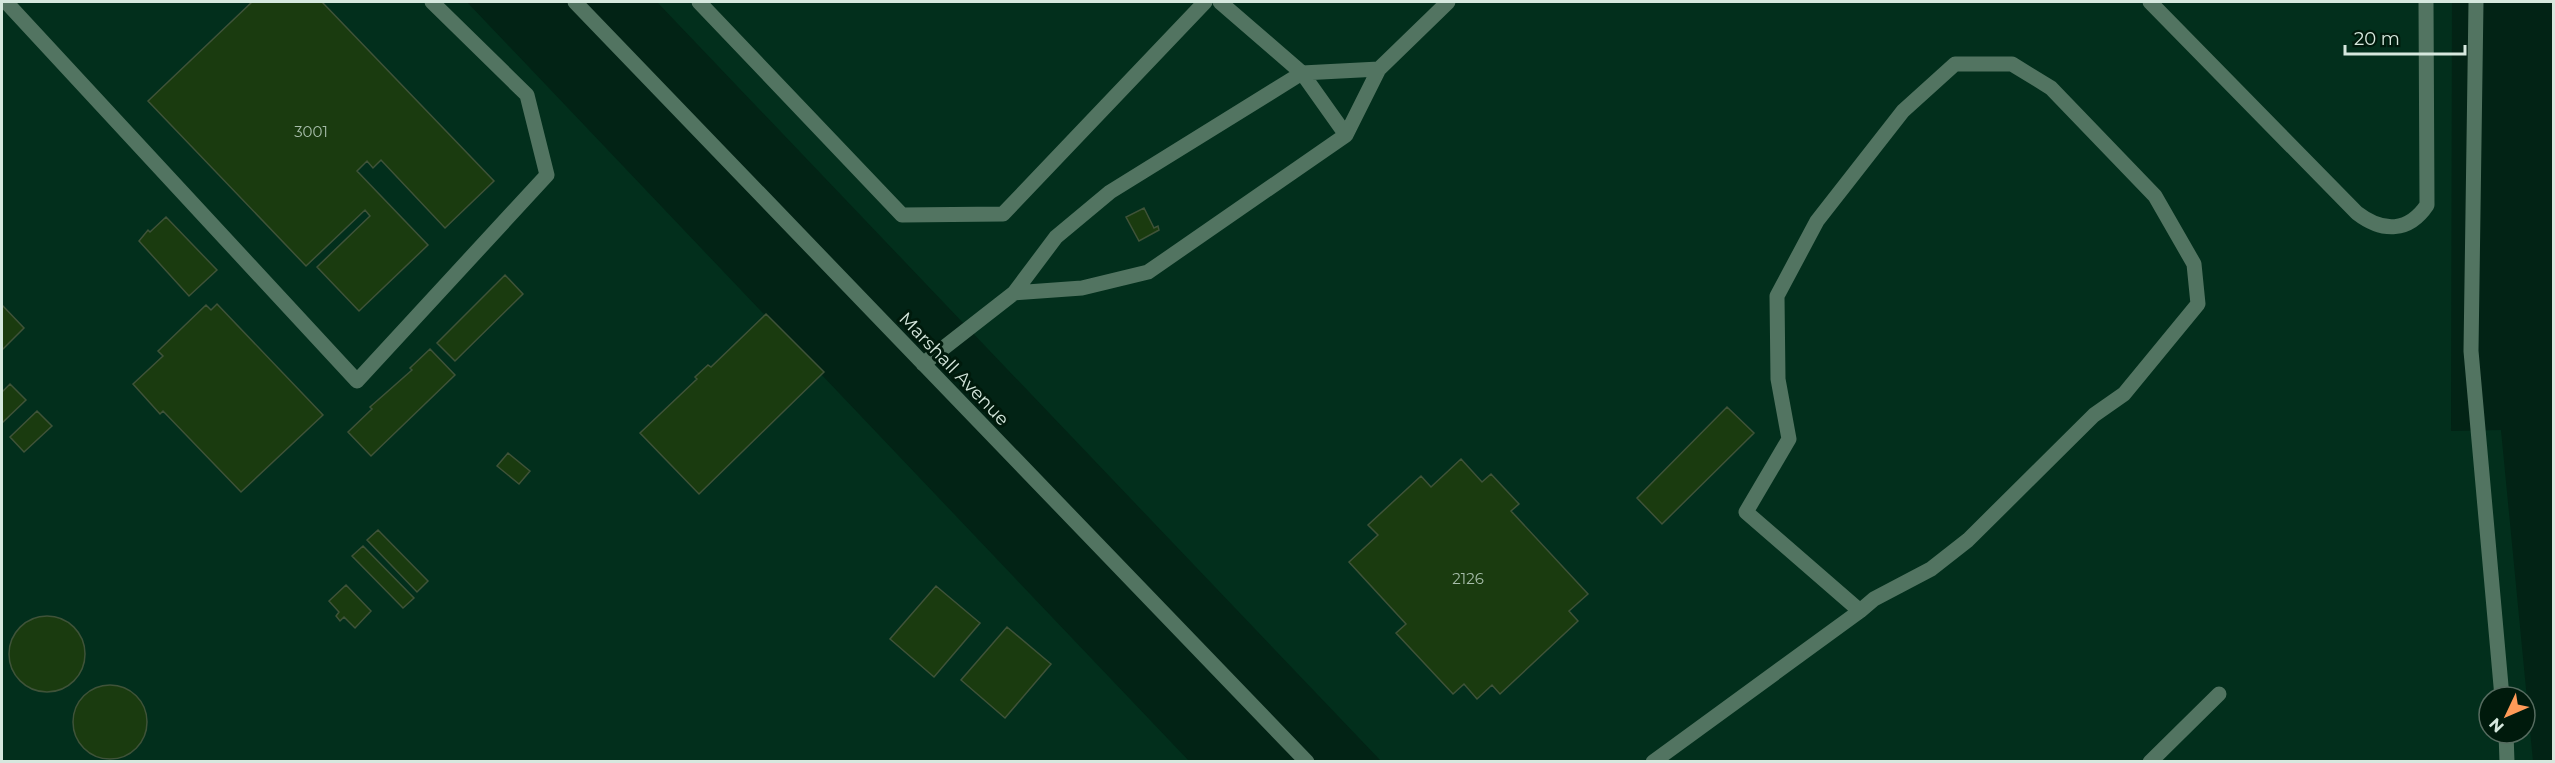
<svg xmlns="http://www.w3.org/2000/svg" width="2555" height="763" font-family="Montserrat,sans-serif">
	<rect width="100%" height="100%" fill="#022315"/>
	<path fill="#022f1c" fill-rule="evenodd" d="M 2,2 L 467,2 L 1189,761 L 2,761 Z
		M 657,2 L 2452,2 L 2451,431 L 2501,430 L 2533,761 L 1381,761 ZM 2489,697 L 2525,697 L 2525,733 L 2489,733 Z"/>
	<path fill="#1a3b0f" stroke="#3f5339" stroke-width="1.5" d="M 252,2 L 322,2 L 494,181 L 445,228 L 381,160 L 373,168 L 367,161 L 357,171 L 428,245 L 359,311 L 317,267 L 370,216 L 365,210 L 306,266 L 148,101 Z
		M 1144,208 L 1154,228 L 1158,226 L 1159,230 L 1139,241 L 1126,217 Z
		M 166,217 L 217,270 L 189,296 L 139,241 L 148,230 L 150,232 Z
		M 505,275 L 523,294 L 455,361 L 437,343 Z
		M 217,304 L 323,415 L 241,492 L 163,411 L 160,414 L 133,384 L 163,356 L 158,351 L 206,305 L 211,310 Z
		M 2,305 L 24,328 L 2,350 Z
		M 766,314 L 824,372 L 699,494 L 640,433 L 697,379 L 695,377 L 708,365 L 711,367 Z
		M 430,349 L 455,375 L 371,456 L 348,432 L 372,409 L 370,407 L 412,370 L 410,368 Z
		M 10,384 L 26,400 L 2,423 L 2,392 Z
		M 1727,407 L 1754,433 L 1662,524 L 1637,498 Z
		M 37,411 L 52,426 L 24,452 L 10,437 Z
		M 508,453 L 530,471 L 519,484 L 497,466 Z
		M 1461,459 L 1482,482 L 1491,474 L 1519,504 L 1511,511 L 1588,594 L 1569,611 L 1578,621 L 1500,694 L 1492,685 L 1477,699 L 1464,684 L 1453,694 L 1396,633 L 1406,624 L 1349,562 L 1378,535 L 1368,525 L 1421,476 L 1431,487 Z
		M 378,530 L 428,581 L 417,592 L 367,540 Z
		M 363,546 L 414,598 L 403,608 L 352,556 Z
		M 346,585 L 371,611 L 355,628 L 344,617 L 340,621 L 336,616 L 339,612 L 329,601 Z
		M 936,586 L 980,623 L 934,677 L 890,639 Z
		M9 654a38 38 0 1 1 76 0a38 38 0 1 1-76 0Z
		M 1007,627 L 1051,664 L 1005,718 L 961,680 Z
		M73 722a37 37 0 1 1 74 0a37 37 0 1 1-74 0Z"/>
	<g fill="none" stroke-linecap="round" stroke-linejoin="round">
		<path stroke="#527461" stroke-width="15" d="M 6,2 L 357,381 L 547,175 L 527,95 L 432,2
			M 575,2 L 1307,762
			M 699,2 L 902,215 L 1003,214 L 1205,2
			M 1220,2 L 1302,73 L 1346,135
			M 2150,2 L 2357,213 C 2383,233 2409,232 2427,205 L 2426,2
			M 2476,2 L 2471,351 L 2502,697
			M 1014,293 L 1082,288 L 1148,272 L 1346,135 L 1379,69 L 1448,2
			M 923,364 L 1014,293 L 1056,237 L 1110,192 L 1302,73 L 1379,69
			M 2506,733 L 2507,762
			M 1653,762 L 1860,611 L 1874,599 L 1931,569 L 1968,540 L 2094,415 L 2124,394 L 2198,304 L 2194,264 L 2155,196 L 2051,88 L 2012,64 L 1955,64 L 1903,111 L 1817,221 L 1777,296 L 1778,379 L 1789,439 L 1746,512 L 1860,611
			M 2150,762 L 2219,694"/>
	</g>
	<g text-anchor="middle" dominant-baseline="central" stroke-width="6" stroke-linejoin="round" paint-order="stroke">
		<g font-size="15" fill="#a7bdaa">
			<text x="311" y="131">3001</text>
			<text x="1468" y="578">2126</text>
		</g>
		<g font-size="18" fill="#d6e8de" stroke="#001a0c">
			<text transform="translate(954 369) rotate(46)">Marshall Avenue</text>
		</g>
	</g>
	<rect width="2555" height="763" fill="none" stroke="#d6e8de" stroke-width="6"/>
	<g transform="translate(2507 715) rotate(226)"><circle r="28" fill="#001a0c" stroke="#566c60" stroke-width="1.5"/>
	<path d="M0-4.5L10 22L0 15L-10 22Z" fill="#fe9b58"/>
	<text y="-9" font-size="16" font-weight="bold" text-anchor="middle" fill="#d6e8de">N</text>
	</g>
	<path d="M2345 45v9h120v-9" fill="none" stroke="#d6e8de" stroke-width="3"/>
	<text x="2354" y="45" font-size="18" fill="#d6e8de" stroke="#001a0c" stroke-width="4.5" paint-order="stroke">20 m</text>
</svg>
